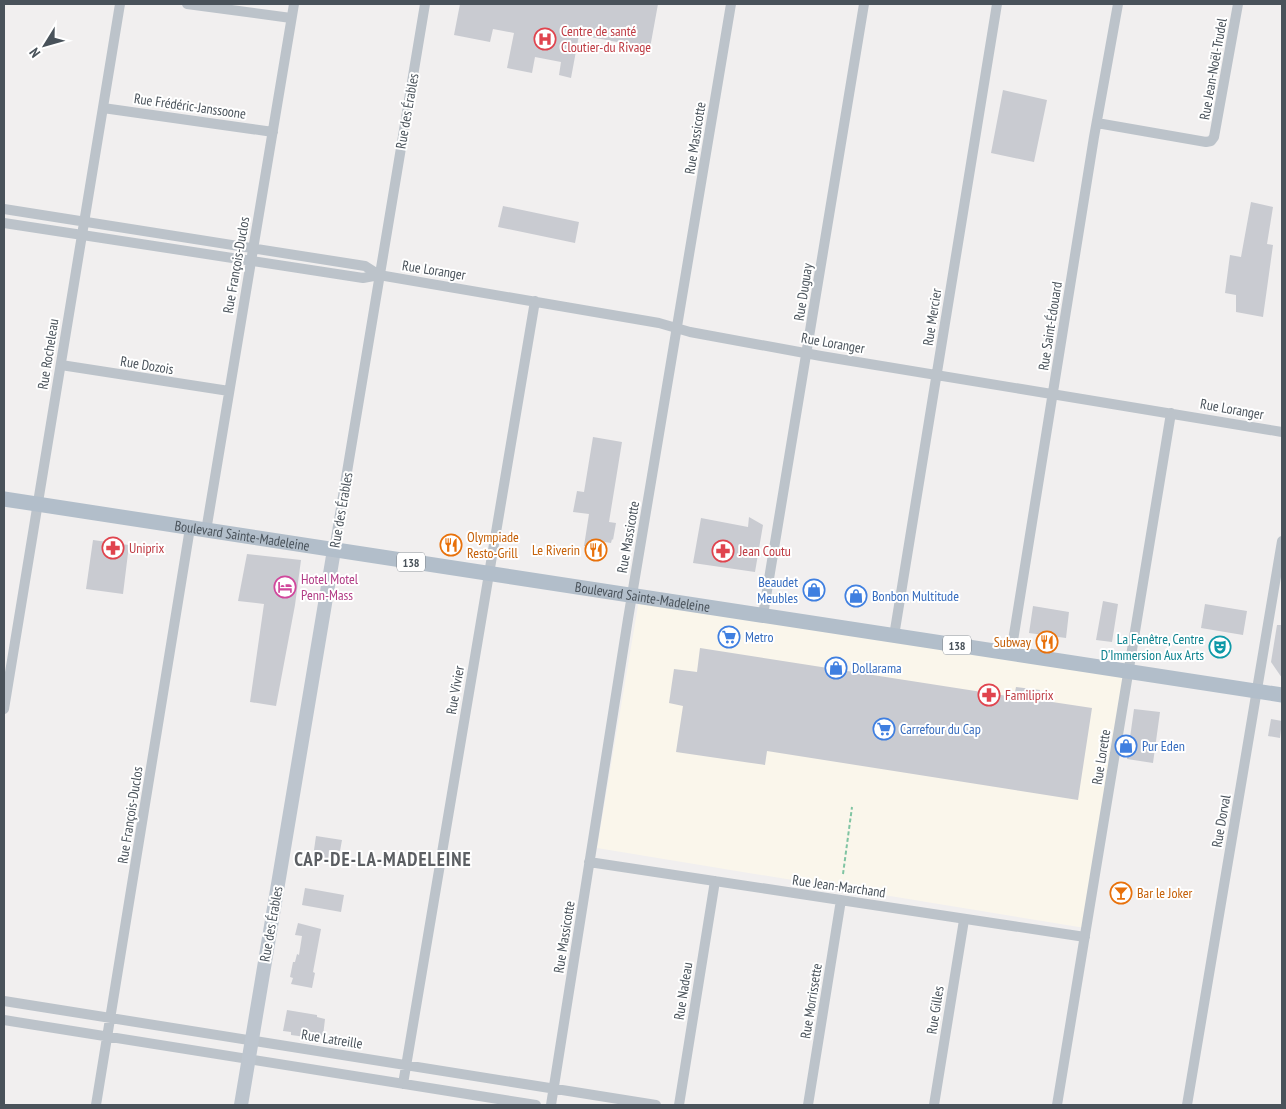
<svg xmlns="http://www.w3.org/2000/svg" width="1286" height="1109" font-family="'PT Sans Narrow',sans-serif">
	<rect width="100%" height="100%" fill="#f1efef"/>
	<path fill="#faf6eb" d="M 640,594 L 1130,673 L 1085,928 L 597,848 Z"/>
	<path fill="#c9cbd1" d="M 460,4 L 658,4 L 650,48 L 579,35 L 571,78 L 559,75 L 561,62 L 535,57 L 532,73 L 507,68 L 514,33 L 493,29 L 490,42 L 454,35 Z
		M 1003,90 L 1047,100 L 1034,162 L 991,153 Z
		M 1251,202 L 1273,207 L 1267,244 L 1273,245 L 1263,317 L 1236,312 L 1236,295 L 1225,293 L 1230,255 L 1241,257 Z
		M 503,206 L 579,222 L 575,243 L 498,227 Z
		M 593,437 L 622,442 L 609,522 L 616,523 L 613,540 L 612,539 L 611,543 L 599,541 L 598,548 L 584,546 L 589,514 L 573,512 L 577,491 L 584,492 Z
		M 749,517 L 763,525 L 755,572 L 693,563 L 701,518 L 748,527 Z
		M 93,540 L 129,545 L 123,594 L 86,589 Z
		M 247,554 L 301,560 L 295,605 L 276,706 L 250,702 L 264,604 L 238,601 Z
		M 1103,601 L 1118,604 L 1112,642 L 1096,640 Z
		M 1205,604 L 1247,611 L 1243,635 L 1201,628 Z
		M 1033,606 L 1069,612 L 1066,638 L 1029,633 Z
		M 1277,625 L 1282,625 L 1282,678 L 1271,662 Z
		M 700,648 L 1014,697 L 1016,687 L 1040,690 L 1039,700 L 1092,708 L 1078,800 L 767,751 L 765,765 L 676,752 L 683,706 L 669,703 L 674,669 L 697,672 Z
		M 1134,709 L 1160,712 L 1153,763 L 1127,759 Z
		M 1271,719 L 1282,721 L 1280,738 L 1268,736 Z
		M 316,836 L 342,840 L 340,851 L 329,850 L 328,860 L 313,857 Z
		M 305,888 L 344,895 L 341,912 L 302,905 Z
		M 298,923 L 321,929 L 313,972 L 315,973 L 312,988 L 291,984 L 293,978 L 290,977 L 293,962 L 295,962 L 297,954 L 299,955 L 302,936 L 295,935 Z
		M 287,1010 L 317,1015 L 317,1017 L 325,1019 L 323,1036 L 314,1034 L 314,1036 L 306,1035 L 306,1037 L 291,1035 L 291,1032 L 283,1031 Z"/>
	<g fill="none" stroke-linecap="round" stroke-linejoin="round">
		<path stroke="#7fc4a2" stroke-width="2" stroke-dasharray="4 2.5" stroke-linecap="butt" d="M 843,874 L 852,807"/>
		<path stroke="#bcc3ca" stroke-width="10" d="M 187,4 L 291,18
			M 103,108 L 273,132
			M 1097,123 L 1206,142 L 1211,141 L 1214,137 L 1238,4
			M 4,209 L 365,266 L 379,275 L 659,323 L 690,332 L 821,356 L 1282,432
			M 4,223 L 363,278 L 379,275
			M 61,365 L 229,391
			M 206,531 L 294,4
			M 334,550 L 425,4
			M 763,615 L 864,4
			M 894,636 L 997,4
			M 1011,653 L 1094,137 L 1118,4
			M 4,709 L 120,4
			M 589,862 L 1085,937
			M 4,1001 L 656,1105
			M 4,1020 L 536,1105
			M 403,1084 L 535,301
			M 96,1105 L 190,528
			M 551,1105 L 628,619 L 731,4
			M 679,1105 L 715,881
			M 808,1105 L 841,900
			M 934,1105 L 964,920
			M 1057,1105 L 1171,413
			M 1187,1105 L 1282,541"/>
		<path stroke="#bdc5ce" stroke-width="14" d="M 241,1105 L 334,550"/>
		<path stroke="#b2beca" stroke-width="15" id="s1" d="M 4,499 L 1282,695"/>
	</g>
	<defs>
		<g id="hospital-ring" transform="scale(1.125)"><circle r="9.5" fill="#fff" stroke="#e0444e" stroke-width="1.5"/><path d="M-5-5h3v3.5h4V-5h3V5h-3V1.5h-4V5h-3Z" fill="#e0444e"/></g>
		<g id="restaurant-ring" transform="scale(1.125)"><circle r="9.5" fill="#fff" stroke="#e8710a" stroke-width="1.5"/><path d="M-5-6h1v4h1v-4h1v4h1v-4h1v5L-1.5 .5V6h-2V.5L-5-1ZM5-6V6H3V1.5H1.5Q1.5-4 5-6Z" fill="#e8710a"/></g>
		<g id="pharmacy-ring" transform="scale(1.125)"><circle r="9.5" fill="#fff" stroke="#e0444e" stroke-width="1.5"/><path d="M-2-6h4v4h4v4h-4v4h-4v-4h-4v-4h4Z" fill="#e0444e"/></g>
		<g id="hotel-ring" transform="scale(1.125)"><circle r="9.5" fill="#fff" stroke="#d1479c" stroke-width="1.5"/><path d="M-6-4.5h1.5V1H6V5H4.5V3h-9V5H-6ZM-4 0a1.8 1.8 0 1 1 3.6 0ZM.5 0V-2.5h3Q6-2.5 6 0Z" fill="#d1479c"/></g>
		<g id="shop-ring" transform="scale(1.125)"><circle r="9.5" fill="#fff" stroke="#3f7fe0" stroke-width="1.5"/><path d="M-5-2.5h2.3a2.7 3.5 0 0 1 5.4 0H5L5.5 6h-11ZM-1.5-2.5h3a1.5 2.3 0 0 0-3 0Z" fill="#3f7fe0"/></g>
		<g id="supermarket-ring" transform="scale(1.125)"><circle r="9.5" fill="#fff" stroke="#3f7fe0" stroke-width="1.5"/><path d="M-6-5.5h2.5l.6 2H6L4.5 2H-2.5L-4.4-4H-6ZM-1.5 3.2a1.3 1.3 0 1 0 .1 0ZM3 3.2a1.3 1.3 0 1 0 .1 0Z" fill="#3f7fe0"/></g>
		<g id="theatre-ring" transform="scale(1.125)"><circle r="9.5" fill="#fff" stroke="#0f9aa8" stroke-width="1.5"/><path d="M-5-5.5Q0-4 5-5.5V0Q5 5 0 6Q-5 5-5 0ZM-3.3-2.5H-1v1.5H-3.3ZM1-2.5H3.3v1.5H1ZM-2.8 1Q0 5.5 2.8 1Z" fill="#0f9aa8"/></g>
		<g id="bar-ring" transform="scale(1.125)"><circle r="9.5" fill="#fff" stroke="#e8710a" stroke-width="1.5"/><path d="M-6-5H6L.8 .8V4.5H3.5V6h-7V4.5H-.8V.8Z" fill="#e8710a"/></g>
	</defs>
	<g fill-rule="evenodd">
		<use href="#hospital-ring" x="545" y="39"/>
		<use href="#restaurant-ring" x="451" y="545"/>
		<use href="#pharmacy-ring" x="113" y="548"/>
		<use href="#restaurant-ring" x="596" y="550"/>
		<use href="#pharmacy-ring" x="723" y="551"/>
		<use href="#hotel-ring" x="285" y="587"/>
		<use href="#shop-ring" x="814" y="590"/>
		<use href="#shop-ring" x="856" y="596"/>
		<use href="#supermarket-ring" x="729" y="637"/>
		<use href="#restaurant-ring" x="1047" y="642"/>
		<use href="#theatre-ring" x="1220" y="647"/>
		<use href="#shop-ring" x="836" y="668"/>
		<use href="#pharmacy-ring" x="989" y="695"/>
		<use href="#supermarket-ring" x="884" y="729"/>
		<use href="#shop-ring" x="1126" y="746"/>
		<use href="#bar-ring" x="1121" y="893"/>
	</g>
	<g text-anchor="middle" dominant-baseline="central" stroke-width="4" stroke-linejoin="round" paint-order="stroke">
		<g fill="#fff" stroke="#80868c" stroke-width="1">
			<rect x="397" y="552.5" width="28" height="19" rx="4"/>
			<rect x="943" y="635.5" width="28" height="19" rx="4"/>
		</g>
		<g font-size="12" font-weight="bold" fill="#49525a">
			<text x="411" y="562">138</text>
			<text x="957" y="645">138</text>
		</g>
		<g font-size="14" fill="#be3a42" stroke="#fff" text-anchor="start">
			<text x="561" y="31">Centre de santé<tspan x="561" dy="16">Cloutier-du Rivage</tspan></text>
			<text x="129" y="548">Uniprix</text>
			<text x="739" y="551">Jean Coutu</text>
			<text x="1005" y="695">Familiprix</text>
		</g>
		<g font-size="14" fill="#49525a" stroke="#fff">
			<text transform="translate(1213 69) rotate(-80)">Rue Jean-Noël-Trudel</text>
			<text transform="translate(190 106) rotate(8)">Rue Frédéric-Janssoone</text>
			<text transform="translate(407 111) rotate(-80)">Rue des Érables</text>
			<text transform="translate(695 138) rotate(-81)">Rue Massicotte</text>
			<text transform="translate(236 265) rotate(-80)">Rue François-Duclos</text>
			<text transform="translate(434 270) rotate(9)">Rue Loranger</text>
			<text transform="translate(803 292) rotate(-81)">Rue Duguay</text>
			<text transform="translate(932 317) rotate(-81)">Rue Mercier</text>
			<text transform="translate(1050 326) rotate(-81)">Rue Saint-Édouard</text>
			<text transform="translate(833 343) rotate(10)">Rue Loranger</text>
			<text transform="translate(48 354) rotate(-81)">Rue Rocheleau</text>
			<text transform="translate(147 365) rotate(9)">Rue Dozois</text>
			<text transform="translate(1232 409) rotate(10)">Rue Loranger</text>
			<text transform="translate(341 510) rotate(-80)">Rue des Érables</text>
			<text stroke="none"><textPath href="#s1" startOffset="241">Boulevard Sainte-Madeleine</textPath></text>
			<text transform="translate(628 537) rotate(-80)">Rue Massicotte</text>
			<text stroke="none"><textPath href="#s1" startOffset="646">Boulevard Sainte-Madeleine</textPath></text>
			<text transform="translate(455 690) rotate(-80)">Rue Vivier</text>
			<text transform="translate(1101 757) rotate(-81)">Rue Lorette</text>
			<text transform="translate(130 815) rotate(-81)">Rue François-Duclos</text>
			<text transform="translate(1221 821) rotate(-80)">Rue Dorval</text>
			<text transform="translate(839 886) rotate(8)">Rue Jean-Marchand</text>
			<text transform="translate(271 924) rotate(-80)">Rue des Érables</text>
			<text transform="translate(564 937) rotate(-81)">Rue Massicotte</text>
			<text transform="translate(683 991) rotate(-81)">Rue Nadeau</text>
			<text transform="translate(811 1001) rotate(-81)">Rue Morrissette</text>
			<text transform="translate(935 1010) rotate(-81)">Rue Gilles</text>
			<text transform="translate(332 1039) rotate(9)">Rue Latreille</text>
		</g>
		<g font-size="14" fill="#c56008" stroke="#fff" text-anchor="start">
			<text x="467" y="537">Olympiade<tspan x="467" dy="16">Resto-Grill</tspan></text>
			<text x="580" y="550" text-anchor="end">Le Riverin</text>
			<text x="1031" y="642" text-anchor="end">Subway</text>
			<text x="1137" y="893">Bar le Joker</text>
		</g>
		<g font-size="14" fill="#b23c85" stroke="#fff" text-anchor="start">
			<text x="301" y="579">Hotel Motel<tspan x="301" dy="16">Penn-Mass</tspan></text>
		</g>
		<g font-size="14" fill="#366cbe" stroke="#fff" text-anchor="start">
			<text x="798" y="582" text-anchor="end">Beaudet<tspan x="798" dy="16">Meubles</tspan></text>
			<text x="872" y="596">Bonbon Multitude</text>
			<text x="745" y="637">Metro</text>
			<text x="852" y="668">Dollarama</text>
			<text x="900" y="729">Carrefour du Cap</text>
			<text x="1142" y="746">Pur Eden</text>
		</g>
		<g font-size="14" fill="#0d838f" stroke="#fff" text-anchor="end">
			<text x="1204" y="639">La Fenêtre, Centre<tspan x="1204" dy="16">D'Immersion Aux Arts</tspan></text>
		</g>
		<g font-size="19" font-weight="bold" letter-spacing="1" fill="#5c5f63" stroke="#fff">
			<text x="383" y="859">CAP-DE-LA-MADELEINE</text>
		</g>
	</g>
	<rect width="1286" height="1109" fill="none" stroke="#49525a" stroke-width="10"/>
	<g transform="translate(45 45) rotate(233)" stroke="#ffffff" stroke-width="4" paint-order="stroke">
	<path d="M0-4L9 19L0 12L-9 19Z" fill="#49525a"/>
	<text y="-8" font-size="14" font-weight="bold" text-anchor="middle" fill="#49525a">N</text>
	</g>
</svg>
